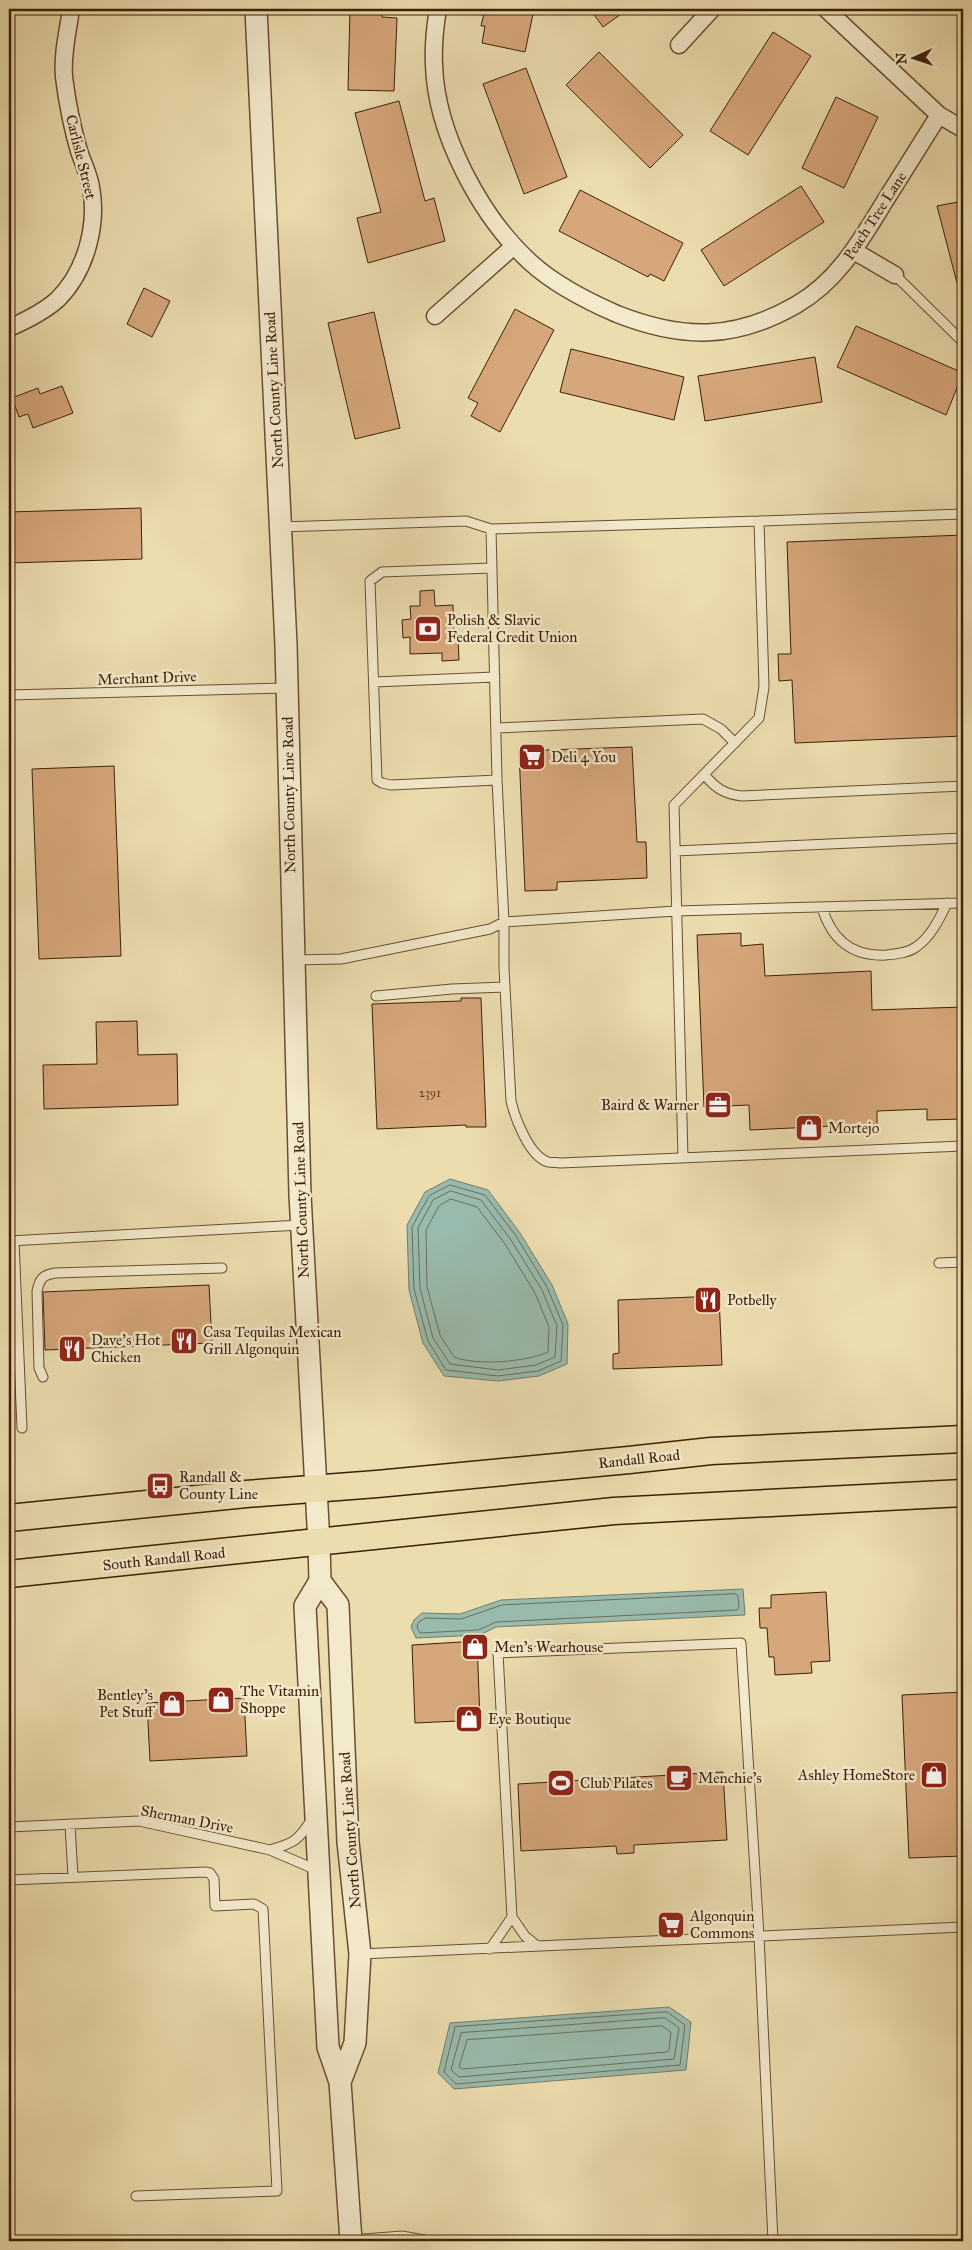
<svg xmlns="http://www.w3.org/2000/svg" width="972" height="2250" font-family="'IM FELL Great Primer',serif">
	<rect width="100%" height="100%" fill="#ecddaf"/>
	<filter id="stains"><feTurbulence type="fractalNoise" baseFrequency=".004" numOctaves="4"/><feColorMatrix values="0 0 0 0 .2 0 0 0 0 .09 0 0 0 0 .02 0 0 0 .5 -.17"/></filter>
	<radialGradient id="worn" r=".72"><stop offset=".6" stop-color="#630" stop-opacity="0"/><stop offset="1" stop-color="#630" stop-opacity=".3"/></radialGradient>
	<path fill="#99bbad" stroke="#747d6b" d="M 450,1179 L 488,1190 L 520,1233 L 552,1285 L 568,1324 L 567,1364 L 539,1376 L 498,1381 L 444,1376 L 423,1343 L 409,1290 L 407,1225 L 425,1192 Z
		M 743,1589 L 745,1615 L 496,1627 L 480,1635 L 416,1638 L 411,1627 L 414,1620 L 422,1613 L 460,1614 L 501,1600 Z
		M 669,2007 L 691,2022 L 686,2070 L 454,2089 L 438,2073 L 450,2023 Z"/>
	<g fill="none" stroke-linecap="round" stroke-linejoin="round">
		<path stroke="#6b6e5b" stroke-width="1" d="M 450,1185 L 485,1195 L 516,1236 L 547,1287 L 563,1325 L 561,1361 L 538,1371 L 498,1376 L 446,1370 L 428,1341 L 414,1289 L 412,1227 L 429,1196 Z
			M 451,1191 L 481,1200 L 511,1240 L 542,1290 L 557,1326 L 555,1357 L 536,1365 L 498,1370 L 450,1364 L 433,1338 L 420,1288 L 418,1228 L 433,1200 Z
			M 451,1199 L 477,1207 L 505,1244 L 535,1293 L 549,1327 L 548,1352 C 525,1362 478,1366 454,1357 L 440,1335 L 427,1287 L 426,1230 L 439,1206 Z
			M 736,1594 L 738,1596 L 739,1607 L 737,1610 L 496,1622 L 478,1630 L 420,1633 L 417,1627 L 418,1623 L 425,1618 L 461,1619 L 502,1605 Z
			M 667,2012 L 685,2025 L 680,2065 L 456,2084 L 444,2072 L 455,2027 Z
			M 665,2018 L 679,2028 L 674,2059 L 459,2077 L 451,2070 L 461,2033 Z
			M 662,2026 L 671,2032 L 669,2050 L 667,2052 L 462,2069 L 459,2067 L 467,2040 Z"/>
	</g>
	<path fill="#d6a77b" stroke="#3d2009" d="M 350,9 L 382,9 L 382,17 L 397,18 L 394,91 L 348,90 Z
		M 485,9 L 534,9 L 525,52 L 482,43 L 485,26 L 481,26 Z
		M 590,9 L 628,9 L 603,27 Z
		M 773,32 L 811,56 L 748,155 L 710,131 Z
		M 599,52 L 683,135 L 650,168 L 566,85 Z
		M 526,68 L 567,177 L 524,194 L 483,84 Z
		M 836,97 L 878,117 L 844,188 L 802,168 Z
		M 399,101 L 425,201 L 434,198 L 445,241 L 368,263 L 357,218 L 381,212 L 355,113 Z
		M 801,186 L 824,222 L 724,286 L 701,250 Z
		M 580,190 L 683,243 L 664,281 L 650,274 L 648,277 L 559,231 Z
		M 963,201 L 963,282 L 957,283 L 937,206 Z
		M 144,288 L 170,301 L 152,337 L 127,324 Z
		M 515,309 L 554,330 L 500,432 L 471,416 L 478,403 L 468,398 Z
		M 374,312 L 400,428 L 355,439 L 328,323 Z
		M 856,326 L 963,373 L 946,415 L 837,367 Z
		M 571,349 L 684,377 L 674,420 L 560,392 Z
		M 815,357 L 822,402 L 705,421 L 698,376 Z
		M 62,386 L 73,413 L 33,428 L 28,414 L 19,417 L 12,398 L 38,388 L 40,394 Z
		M 141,508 L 142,559 L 9,563 L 9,512 Z
		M 963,535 L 963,736 L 795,743 L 792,680 L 779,681 L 778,654 L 791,654 L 787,542 Z
		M 434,590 L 435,606 L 453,605 L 454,638 L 458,638 L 459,660 L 442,661 L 442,653 L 410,654 L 410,637 L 403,638 L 402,620 L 411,619 L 410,606 L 420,606 L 420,591 Z
		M 632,747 L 637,842 L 646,842 L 647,878 L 557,882 L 557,890 L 525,891 L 519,751 Z
		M 114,766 L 121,956 L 39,959 L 32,769 Z
		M 741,933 L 741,946 L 763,944 L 765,976 L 871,971 L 872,1010 L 963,1007 L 963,1119 L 927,1120 L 927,1109 L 877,1111 L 877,1124 L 750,1130 L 749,1105 L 704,1107 L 697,935 Z
		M 461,998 L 481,998 L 486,1127 L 466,1127 L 466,1125 L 377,1129 L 372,1004 L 461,1001 Z
		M 137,1021 L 138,1055 L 177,1054 L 178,1105 L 44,1109 L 43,1065 L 97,1064 L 96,1022 Z
		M 209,1285 L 212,1343 L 45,1350 L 43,1292 Z
		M 719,1296 L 722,1365 L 613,1369 L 613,1354 L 619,1353 L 618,1300 Z
		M 826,1592 L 830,1661 L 811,1662 L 812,1673 L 775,1675 L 774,1657 L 769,1657 L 767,1628 L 760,1628 L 759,1608 L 771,1608 L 771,1595 Z
		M 477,1641 L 480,1720 L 415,1723 L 412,1645 Z
		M 963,1692 L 963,1856 L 909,1858 L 902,1695 Z
		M 244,1698 L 247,1756 L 150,1761 L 147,1703 Z
		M 723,1772 L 727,1840 L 634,1845 L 634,1853 L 617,1854 L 616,1846 L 521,1851 L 518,1784 Z"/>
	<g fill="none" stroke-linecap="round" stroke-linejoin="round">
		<g stroke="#694f32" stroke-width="11">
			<path id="service" d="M 895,275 L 963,342
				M 759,521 L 963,514
				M 280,527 L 466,521 L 491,529 L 497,780 L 504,922 L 504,968 L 511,1101 C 515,1118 529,1156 548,1162 C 552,1163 557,1162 560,1163 L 963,1146
				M 491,529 L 759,521 L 764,687 L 759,718 L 674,805 L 683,1158
				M 492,568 L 382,572 L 370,581 L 377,780 L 382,783 L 391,785 L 497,780
				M 374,682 L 495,677
				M 9,695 L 286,688
				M 496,728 L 703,719 L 721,729 L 735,743
				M 704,774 C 715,788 724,794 742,796 L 963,786
				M 675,851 L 963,838
				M 822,907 C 831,939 852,957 886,955 C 896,954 908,953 916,947 C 931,937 940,918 947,903
				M 294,960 L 341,959 L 490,929 L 504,922 L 676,911 L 963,903
				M 376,996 L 452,989 L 505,987
				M 9,1241 L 301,1225
				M 14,1241 L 22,1428
				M 939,1263 L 963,1262
				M 43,1377 L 39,1368 L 37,1291 C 40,1278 43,1275 55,1273 L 222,1268
				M 70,1824 L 73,1877
				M 9,1827 L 139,1821 L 270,1850 L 319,1871
				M 270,1850 C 294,1843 298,1841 312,1819
				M 9,1880 L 205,1872 L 210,1873 L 214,1879 L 215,1906 L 254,1904 L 263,1909 L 277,2191 L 136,2196
				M 537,1946 L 525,1936 L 512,1917 L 498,1653 L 741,1643 L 759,1936 L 773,2241
				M 490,1949 L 512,1917
				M 360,1954 L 963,1927
				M 300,2241 L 351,2240 L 402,2236 L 429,2241"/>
		</g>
		<g stroke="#694f32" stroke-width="19">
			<path id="minor" d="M 438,9 C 435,27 433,46 434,65 C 436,134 481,217 530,262 C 555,285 587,301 617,314 C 683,340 735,340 796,305 C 838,281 861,240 885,201 C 903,172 921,144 939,115
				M 826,9 L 939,115 L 963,129
				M 679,45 L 712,9
				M 854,251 L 895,275
				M 435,316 L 514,246
				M 9,328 C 25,321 44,312 58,299 C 86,271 98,225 91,187 C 89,175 83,163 79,151 C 72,127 67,101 64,77 C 62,54 68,31 71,9"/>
		</g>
		<g stroke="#694f32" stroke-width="24">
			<path id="tertiary" d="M 256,9 L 286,645 L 300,1195 L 319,1543 L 320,1581 L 305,1606 L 328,2047 L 340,2082 L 351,2241
				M 320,1581 L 338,1605 L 348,1842 L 360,1954 L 355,2043 L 340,2082"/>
		</g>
		<g stroke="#3d2009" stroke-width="29">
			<path id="primary" d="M 9,1518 L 246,1494 L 377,1484 L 629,1460 L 711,1451 L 963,1439
				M 9,1574 L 614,1511 L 963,1493"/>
		</g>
		<use href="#service" stroke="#f3e9cb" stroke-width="9"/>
		<use href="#minor" stroke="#f3e9cb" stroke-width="16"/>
		<use href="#tertiary" stroke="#f3e9cb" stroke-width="21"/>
		<use href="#primary" stroke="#ecddaf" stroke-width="26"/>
	</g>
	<defs>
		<g id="bank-square" transform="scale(1.4375)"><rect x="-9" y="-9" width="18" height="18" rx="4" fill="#8f2418" stroke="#f3e9cb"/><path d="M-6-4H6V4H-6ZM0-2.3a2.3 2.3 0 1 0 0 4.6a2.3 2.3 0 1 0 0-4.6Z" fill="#fff"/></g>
		<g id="supermarket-square" transform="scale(1.4375)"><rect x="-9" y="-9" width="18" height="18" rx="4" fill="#8f2418" stroke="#f3e9cb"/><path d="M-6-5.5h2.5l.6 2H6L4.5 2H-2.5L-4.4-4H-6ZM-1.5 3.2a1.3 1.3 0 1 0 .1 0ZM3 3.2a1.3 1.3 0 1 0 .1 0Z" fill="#fff"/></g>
		<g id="office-square" transform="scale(1.4375)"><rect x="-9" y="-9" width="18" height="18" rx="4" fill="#8f2418" stroke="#f3e9cb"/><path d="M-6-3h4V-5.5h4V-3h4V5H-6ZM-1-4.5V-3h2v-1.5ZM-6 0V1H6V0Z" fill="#fff"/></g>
		<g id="shop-square" transform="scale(1.4375)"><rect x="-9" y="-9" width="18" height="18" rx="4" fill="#8f2418" stroke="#f3e9cb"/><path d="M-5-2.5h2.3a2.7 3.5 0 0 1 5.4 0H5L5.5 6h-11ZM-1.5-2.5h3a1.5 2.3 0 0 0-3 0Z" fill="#fff"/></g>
		<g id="restaurant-square" transform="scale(1.4375)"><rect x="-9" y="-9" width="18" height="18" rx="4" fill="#8f2418" stroke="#f3e9cb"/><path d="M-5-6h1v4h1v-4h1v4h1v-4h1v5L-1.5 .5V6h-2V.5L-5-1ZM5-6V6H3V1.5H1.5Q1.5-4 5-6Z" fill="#fff"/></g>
		<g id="bus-square" transform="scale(1.4375)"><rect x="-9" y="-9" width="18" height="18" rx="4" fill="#8f2418" stroke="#f3e9cb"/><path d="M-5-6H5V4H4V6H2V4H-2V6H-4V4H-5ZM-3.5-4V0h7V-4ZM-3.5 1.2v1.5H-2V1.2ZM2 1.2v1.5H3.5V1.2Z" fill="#fff"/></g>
		<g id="cafe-square" transform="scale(1.4375)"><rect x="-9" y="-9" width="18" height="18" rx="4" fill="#8f2418" stroke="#f3e9cb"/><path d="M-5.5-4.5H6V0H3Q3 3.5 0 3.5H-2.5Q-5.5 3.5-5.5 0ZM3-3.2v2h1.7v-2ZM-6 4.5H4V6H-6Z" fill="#fff"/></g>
		<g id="stadium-square" transform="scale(1.4375)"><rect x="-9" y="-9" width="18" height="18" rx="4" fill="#8f2418" stroke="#f3e9cb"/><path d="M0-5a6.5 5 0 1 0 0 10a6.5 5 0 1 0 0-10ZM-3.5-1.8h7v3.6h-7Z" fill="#fff"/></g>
	</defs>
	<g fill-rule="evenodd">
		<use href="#bank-square" x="428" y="629"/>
		<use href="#supermarket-square" x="532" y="757"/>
		<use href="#office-square" x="718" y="1105"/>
		<use href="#shop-square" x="809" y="1128"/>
		<use href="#restaurant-square" x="708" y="1300"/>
		<use href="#restaurant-square" x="184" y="1341"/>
		<use href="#restaurant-square" x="72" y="1349"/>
		<use href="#bus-square" x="160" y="1486"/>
		<use href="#shop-square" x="475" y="1647"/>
		<use href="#shop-square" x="221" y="1700"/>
		<use href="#shop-square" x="172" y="1704"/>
		<use href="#shop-square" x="469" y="1719"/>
		<use href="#shop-square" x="934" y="1775"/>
		<use href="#cafe-square" x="679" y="1778"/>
		<use href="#stadium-square" x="561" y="1783"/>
		<use href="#supermarket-square" x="671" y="1925"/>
	</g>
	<g text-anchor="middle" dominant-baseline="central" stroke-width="5" stroke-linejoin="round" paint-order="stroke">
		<g font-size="12" fill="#634226">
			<text x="430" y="1093">2391</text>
		</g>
		<g font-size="15" fill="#3d2009" stroke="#f3e9cb">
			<text transform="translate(81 157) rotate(76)">Carlisle Street</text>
			<text transform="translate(875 216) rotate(-57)">Peach Tree Lane</text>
			<text transform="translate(274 390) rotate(-93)">North County Line Road</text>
			<text transform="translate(147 678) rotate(-2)">Merchant Drive</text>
			<text transform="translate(289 795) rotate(-91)">North County Line Road</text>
			<text transform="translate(301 1200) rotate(-92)">North County Line Road</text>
			<text transform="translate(639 1459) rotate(-6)">Randall Road</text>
			<text transform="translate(164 1559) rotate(-6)">South Randall Road</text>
			<text transform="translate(187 1819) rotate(11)">Sherman Drive</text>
			<text transform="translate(350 1830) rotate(-94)">North County Line Road</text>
		</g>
		<g font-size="15" fill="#3d2009" stroke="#f3e9cb" text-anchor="start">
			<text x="447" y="620">Polish &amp; Slavic<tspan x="447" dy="17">Federal Credit Union</tspan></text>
			<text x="551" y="757">Deli 4 You</text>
			<text x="699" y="1105" text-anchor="end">Baird &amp; Warner</text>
			<text x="828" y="1128">Mortejo</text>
			<text x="727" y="1300">Potbelly</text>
			<text x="203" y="1332">Casa Tequilas Mexican<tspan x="203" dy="17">Grill Algonquin</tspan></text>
			<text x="91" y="1340">Dave's Hot<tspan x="91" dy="17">Chicken</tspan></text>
			<text x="179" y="1477">Randall &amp;<tspan x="179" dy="17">County Line</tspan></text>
			<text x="494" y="1647">Men's Wearhouse</text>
			<text x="240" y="1691">The Vitamin<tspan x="240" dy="17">Shoppe</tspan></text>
			<text x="153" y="1695" text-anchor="end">Bentley's<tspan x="153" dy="17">Pet Stuff</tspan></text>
			<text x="488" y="1719">Eye Boutique</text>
			<text x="915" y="1775" text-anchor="end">Ashley HomeStore</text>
			<text x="698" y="1778">Menchie's</text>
			<text x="580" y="1783">Club Pilates</text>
			<text x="690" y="1916">Algonquin<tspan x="690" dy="17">Commons</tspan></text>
		</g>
	</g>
	<rect width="972" height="2250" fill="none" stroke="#ecddaf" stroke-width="30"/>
	<rect x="10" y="10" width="952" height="2230" fill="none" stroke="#3d2009" stroke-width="2.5"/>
	<rect x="15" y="15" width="942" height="2220" fill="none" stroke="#3d2009"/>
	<g transform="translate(914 58) rotate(267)" stroke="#f3e9cb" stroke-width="4" paint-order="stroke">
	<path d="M0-4L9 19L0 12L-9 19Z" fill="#3d2009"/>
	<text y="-8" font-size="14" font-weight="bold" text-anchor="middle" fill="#3d2009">N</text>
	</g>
	<rect width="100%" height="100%" filter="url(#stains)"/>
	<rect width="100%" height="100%" fill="url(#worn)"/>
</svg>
